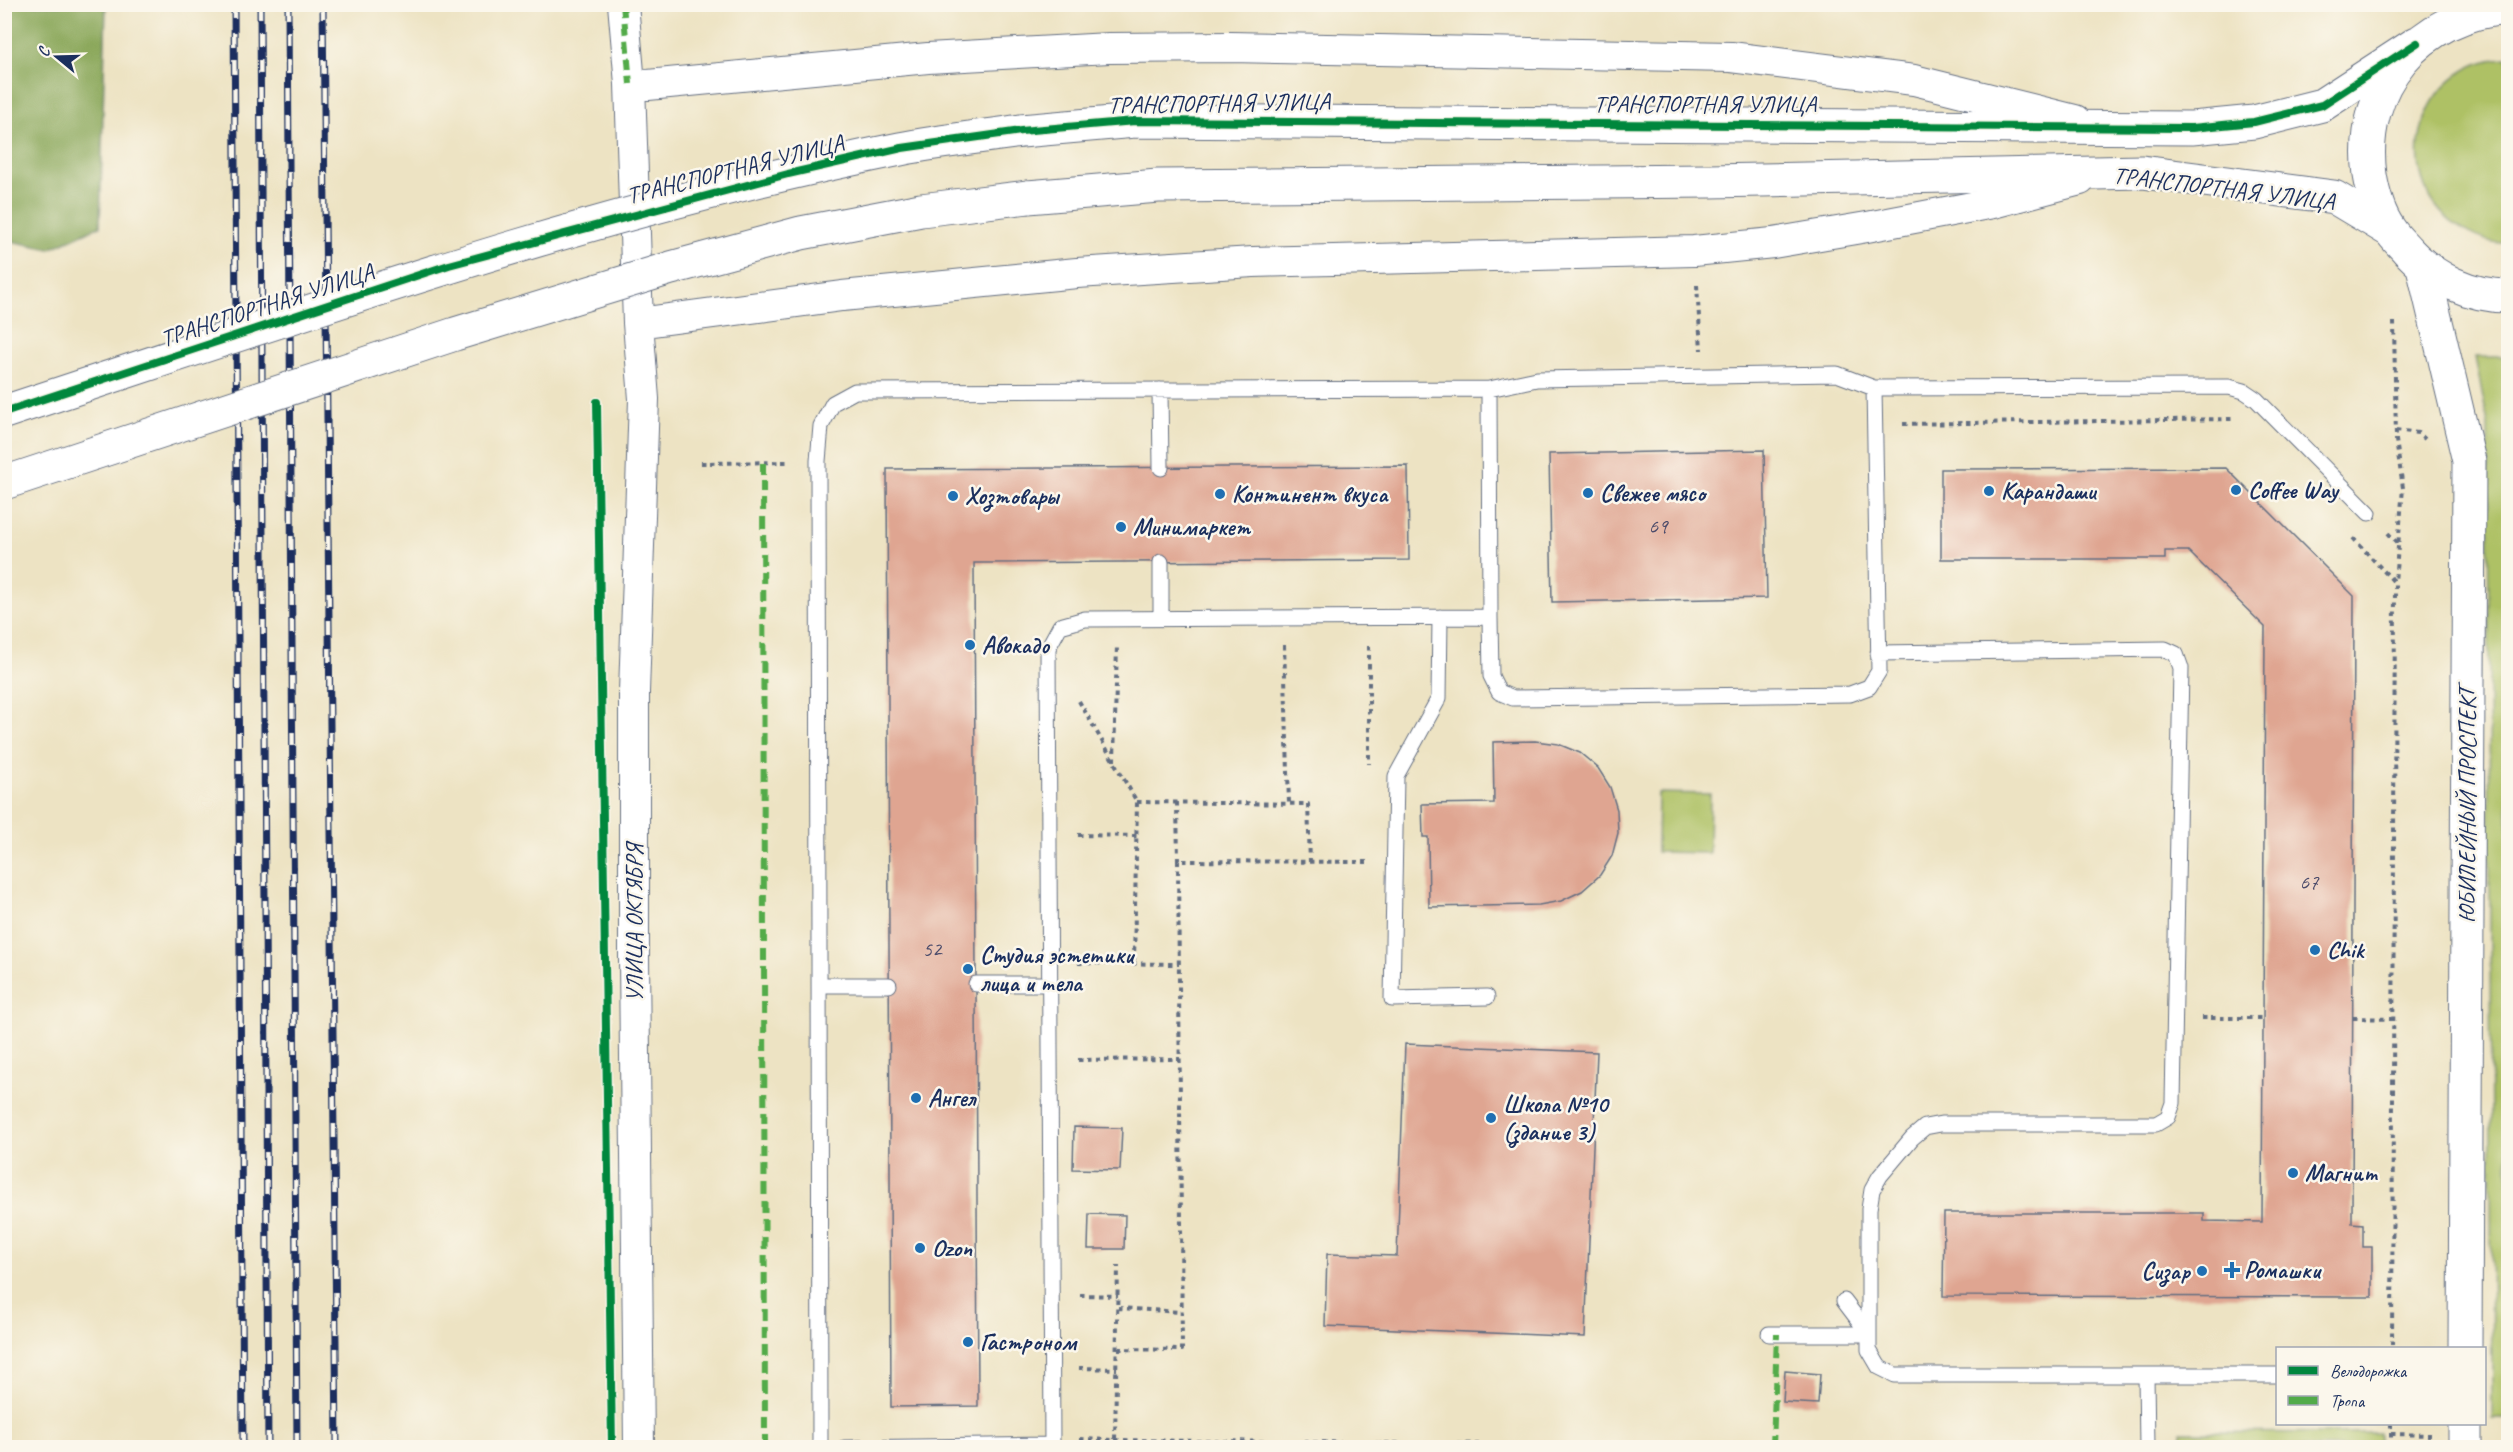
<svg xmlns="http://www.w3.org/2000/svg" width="2513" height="1452" font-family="Caveat,sans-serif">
	<rect width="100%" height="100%" fill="#fbf7ec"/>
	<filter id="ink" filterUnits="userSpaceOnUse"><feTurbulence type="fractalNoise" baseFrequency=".0167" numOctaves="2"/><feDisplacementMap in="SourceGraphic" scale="12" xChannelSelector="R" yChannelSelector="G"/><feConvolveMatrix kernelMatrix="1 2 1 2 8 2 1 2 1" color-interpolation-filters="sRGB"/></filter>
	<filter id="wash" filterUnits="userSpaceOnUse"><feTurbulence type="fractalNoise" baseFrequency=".008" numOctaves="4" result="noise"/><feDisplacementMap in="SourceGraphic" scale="24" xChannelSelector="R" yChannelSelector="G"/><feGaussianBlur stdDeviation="1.35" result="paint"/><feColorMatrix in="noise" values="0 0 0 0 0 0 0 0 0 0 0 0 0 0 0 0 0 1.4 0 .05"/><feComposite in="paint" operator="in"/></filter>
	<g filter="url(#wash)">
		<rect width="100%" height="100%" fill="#ede3c3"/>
		<path fill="#aec165" stroke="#647862" stroke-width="1.5" d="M 2508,58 L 2508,243 C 2490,244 2472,236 2457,226 C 2385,176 2421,60 2508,58 Z
			M 2475,357 L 2508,357 L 2508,1419 L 2492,1419 L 2488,423 Z
			M 1658,793 L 1710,794 L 1709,853 L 1657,852 Z
			M 2182,1432 L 2378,1433 L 2378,1447 L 2182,1447 Z"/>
		<path fill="#8aa75a" stroke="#526b5c" stroke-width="1.5" d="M 4,5 L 106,5 L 100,226 L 50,249 L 5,240 Z"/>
		<g id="blocks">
			<path fill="#dfa591" d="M 1764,450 L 1767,598 L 1552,602 L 1549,454 Z
				M 1408,466 L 1409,560 L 974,563 L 978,1406 L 891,1407 L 887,469 Z
				M 2226,468 L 2354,596 L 2352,1223 L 2363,1224 L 2363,1247 L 2372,1247 L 2372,1297 L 1943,1296 L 1944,1213 L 2204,1213 L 2204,1221 L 2262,1222 L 2265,627 L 2188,551 L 2165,551 L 2165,559 L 1941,559 L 1941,469 Z
				M 1535,741 L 1558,744 L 1580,753 L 1598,768 L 1610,787 L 1617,810 L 1618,833 L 1612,856 L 1600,875 L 1582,891 L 1561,901 L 1539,905 L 1429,907 L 1428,837 L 1423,837 L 1422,804 L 1494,803 L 1493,742 Z
				M 1405,1044 L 1597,1052 L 1585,1337 L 1325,1326 L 1327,1254 L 1397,1256 Z
				M 1074,1127 L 1122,1128 L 1120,1170 L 1073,1169 Z
				M 1089,1214 L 1125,1215 L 1124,1249 L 1088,1249 Z
				M 1785,1371 L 1820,1374 L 1818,1404 L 1783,1402 Z"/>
		</g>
	</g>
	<g filter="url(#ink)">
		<use href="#blocks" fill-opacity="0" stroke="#646e81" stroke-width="1.5"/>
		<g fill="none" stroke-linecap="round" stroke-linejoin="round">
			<g stroke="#646e81" stroke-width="17">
				<path id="lane" d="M 1160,390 L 1161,468
					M 1161,562 L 1161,618
					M 1440,617 L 1439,698 L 1396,776 L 1392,999 L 1487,997
					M 1490,617 L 1491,676 L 1499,692 L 1513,698 L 1850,694 L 1869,687 L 1879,671 L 1874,388
					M 1878,653 L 2165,649 L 2176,654 L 2181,668 L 2173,1103 L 2168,1117 L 2156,1124 L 1941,1124 L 1925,1127 L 1912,1138 L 1880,1176 L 1872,1190 L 1869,1209 L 1869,1350 L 1879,1367 L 1895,1375 L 2278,1375
					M 976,984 L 1049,984
					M 819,985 L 889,985
					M 1844,1301 L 1869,1334
					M 1769,1334 L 1869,1334
					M 2146,1375 L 2147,1448
					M 820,1448 L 818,461 L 821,426 L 833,403 L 855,391 L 1489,389 L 1537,379 L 1837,374 L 1874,388 L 2229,387 L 2244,391 L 2256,399 L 2369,513
					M 844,1448 L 1052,1445
					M 1052,1448 L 1048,648 L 1060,626 L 1085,619 L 1490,617 L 1489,389"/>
			</g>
			<g stroke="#646e81" stroke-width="32">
				<path id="street" d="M 623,4 L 630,84 L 638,323 L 644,399 L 634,692 L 634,958 L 639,1448
					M 630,84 L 648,85 L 928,58 L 1109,48 L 1231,47 L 1731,57 L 1914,80 L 2075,120
					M 638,323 L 842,296 L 1077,273 L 1253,262 L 1694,251 L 1773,243 L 1867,227 L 1993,203 L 2080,180"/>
			</g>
			<g stroke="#646e81" stroke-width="35">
				<path id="secondary" d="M 2508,8 C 2420,14 2358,86 2370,175 C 2373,193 2379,215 2390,230 C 2395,238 2402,244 2408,251 C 2434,279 2470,296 2508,296
					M 1021,131 L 1135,121 L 2192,128 L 2254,122 L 2322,105 L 2417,43
					M 1028,197 L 1158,186 L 1710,181 L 2142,172 L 2334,197 L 2389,230
					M 2423,267 L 2469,461 L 2465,1348
					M 2465,1448 L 2465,1424"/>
			</g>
			<path stroke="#646e81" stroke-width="4" stroke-dasharray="4.5 4.5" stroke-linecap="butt" d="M 1697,285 L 1701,350
				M 2394,322 L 2396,440 L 2403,488 L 2395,582
				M 1903,424 L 2232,419
				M 2396,430 L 2418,433 L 2425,439
				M 701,463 L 791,462
				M 2388,533 L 2398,544
				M 2353,538 L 2395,583 L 2392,1348
				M 1284,645 L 1289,804
				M 1369,646 L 1369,764
				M 1079,701 L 1137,802 L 1134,963
				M 1114,761 L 1117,645
				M 1137,802 L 1308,804 L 1310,862
				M 1177,802 L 1178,861
				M 1078,835 L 1137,836
				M 1078,963 L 1179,964
				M 2202,1018 L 2263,1018
				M 2353,1018 L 2393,1019
				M 1078,1060 L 1180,1059
				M 1080,1295 L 1118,1296
				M 1118,1308 L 1181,1312
				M 1118,1349 L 1182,1350 L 1178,861 L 1367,862
				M 1079,1368 L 1117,1369
				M 2391,1424 L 2391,1448
				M 2391,1434 L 2430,1435
				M 1080,1439 L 1115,1440 L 1118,1265
				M 1115,1440 L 1849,1448"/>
			<use href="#lane" stroke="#fff" stroke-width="15"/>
			<use href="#street" stroke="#fff" stroke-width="30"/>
			<use href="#secondary" stroke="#fff" stroke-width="33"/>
			<g stroke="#1b2f5e" stroke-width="7">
				<path id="rail" d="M 234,4 L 243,1448
					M 260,4 L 268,1448
					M 288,4 L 297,1448
					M 323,4 L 337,1448"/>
			</g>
			<use href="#rail" stroke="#fbf7ec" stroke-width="4.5" stroke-dasharray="14" stroke-linecap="butt"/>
			<g stroke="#646e81" stroke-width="35" stroke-linecap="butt">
				<path id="secondary-bridge" d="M 4,412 C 300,315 595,210 900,149 C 940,141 981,137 1021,131
					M 4,483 L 455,334 L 671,268 L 801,233 L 921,210 L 1028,197"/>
			</g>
			<use href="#secondary-bridge" stroke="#fff" stroke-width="33"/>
			<path stroke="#52ab49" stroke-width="6" stroke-dasharray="12 6" stroke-linecap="butt" d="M 623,4 L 630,84
				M 763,463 L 765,1448
				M 1773,1447 L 1777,1334"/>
			<g stroke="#fbf7ec" stroke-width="11">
				<path id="cycleway" d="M 597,402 L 612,1448
					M 4,412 L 449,265 L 788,174 L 902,148 L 1021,131 L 1135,121 L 2192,128 L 2254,122 L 2322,105 L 2417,43"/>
			</g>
			<use href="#cycleway" stroke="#00873e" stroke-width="8"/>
		</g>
	</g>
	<g fill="#1f6fb2" stroke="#fbf7ec" stroke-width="2">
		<circle cx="2236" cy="490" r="6"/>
		<circle cx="1989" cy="491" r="6"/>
		<circle cx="1588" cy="493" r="6"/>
		<circle cx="1220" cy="494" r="6"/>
		<circle cx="953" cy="496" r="6"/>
		<circle cx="1121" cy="527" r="6"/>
		<circle cx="970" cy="645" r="6"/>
		<circle cx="2315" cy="950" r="6"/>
		<circle cx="968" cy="969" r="6"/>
		<circle cx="916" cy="1098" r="6"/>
		<circle cx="1491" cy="1118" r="6"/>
		<circle cx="2293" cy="1173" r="6"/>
		<circle cx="920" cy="1248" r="6"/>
		<path d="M2229 1261h6v6h6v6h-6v6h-6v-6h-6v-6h6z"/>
		<circle cx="2202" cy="1271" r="6"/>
		<circle cx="968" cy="1342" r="6"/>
	</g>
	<g text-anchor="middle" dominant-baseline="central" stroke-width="5" stroke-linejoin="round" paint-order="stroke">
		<g font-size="21" fill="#4c4c6b">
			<text x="1658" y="526">69</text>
			<text x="2309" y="882">67</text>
			<text x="932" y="949">52</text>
		</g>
		<g font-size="24" fill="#1b2f5e" stroke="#fbf7ec">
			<text transform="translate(1219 103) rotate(-1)">ТРАНСПОРТНАЯ УЛИЦА</text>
			<text x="1705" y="104">ТРАНСПОРТНАЯ УЛИЦА</text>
			<text transform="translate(735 169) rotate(-14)">ТРАНСПОРТНАЯ УЛИЦА</text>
			<text transform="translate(2224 188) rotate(7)">ТРАНСПОРТНАЯ УЛИЦА</text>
			<text transform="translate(267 305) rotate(-18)">ТРАНСПОРТНАЯ УЛИЦА</text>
			<text transform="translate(2467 805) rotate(-90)">ЮБИЛЕЙНЫЙ ПРОСПЕКТ</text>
			<text transform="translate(634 923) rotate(-90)">УЛИЦА ОКТЯБРЯ</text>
		</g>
		<g font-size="24" font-weight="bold" fill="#1b2f5e" stroke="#fbf7ec" text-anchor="start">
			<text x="2248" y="490">Coffee Way</text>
			<text x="2001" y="491">Карандаши</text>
			<text x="1600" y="493">Свежее мясо</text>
			<text x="1232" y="494">Континент вкуса</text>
			<text x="965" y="496">Хозтовары</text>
			<text x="1133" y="527">Минимаркет</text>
			<text x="982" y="645">Авокадо</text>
			<text x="2327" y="950">Chik</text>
			<text x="980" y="955">Студия эстетики<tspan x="980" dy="28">лица и тела</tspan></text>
			<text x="928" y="1098">Ангел</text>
			<text x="1503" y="1104">Школа №10<tspan x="1503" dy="28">(здание 3)</tspan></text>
			<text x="2305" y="1173">Магнит</text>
			<text x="932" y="1248">Ozon</text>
			<text x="2244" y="1270">Ромашки</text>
			<text x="2190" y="1271" text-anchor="end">Сизар</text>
			<text x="980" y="1342">Гастроном</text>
		</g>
	</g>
	<rect width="2513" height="1452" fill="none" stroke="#fbf7ec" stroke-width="24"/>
	<rect x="2276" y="1347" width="210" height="78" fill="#fbf7ec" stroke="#a1a7b3" stroke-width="1.5"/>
	<rect x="2288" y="1366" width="30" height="9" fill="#00873e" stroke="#a1a7b3" stroke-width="1.5"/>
	<text x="2330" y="1377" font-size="18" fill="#1b2f5e">Велодорожка</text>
	<rect x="2288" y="1396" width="30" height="9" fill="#52ab49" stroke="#a1a7b3" stroke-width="1.5"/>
	<text x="2330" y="1407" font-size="18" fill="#1b2f5e">Тропа</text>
	<g transform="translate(57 57) rotate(289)" stroke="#fbf7ec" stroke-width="4.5" paint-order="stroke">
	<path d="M0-4.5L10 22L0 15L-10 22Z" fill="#1b2f5e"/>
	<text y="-9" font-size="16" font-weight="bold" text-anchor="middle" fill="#1b2f5e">С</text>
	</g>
</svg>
